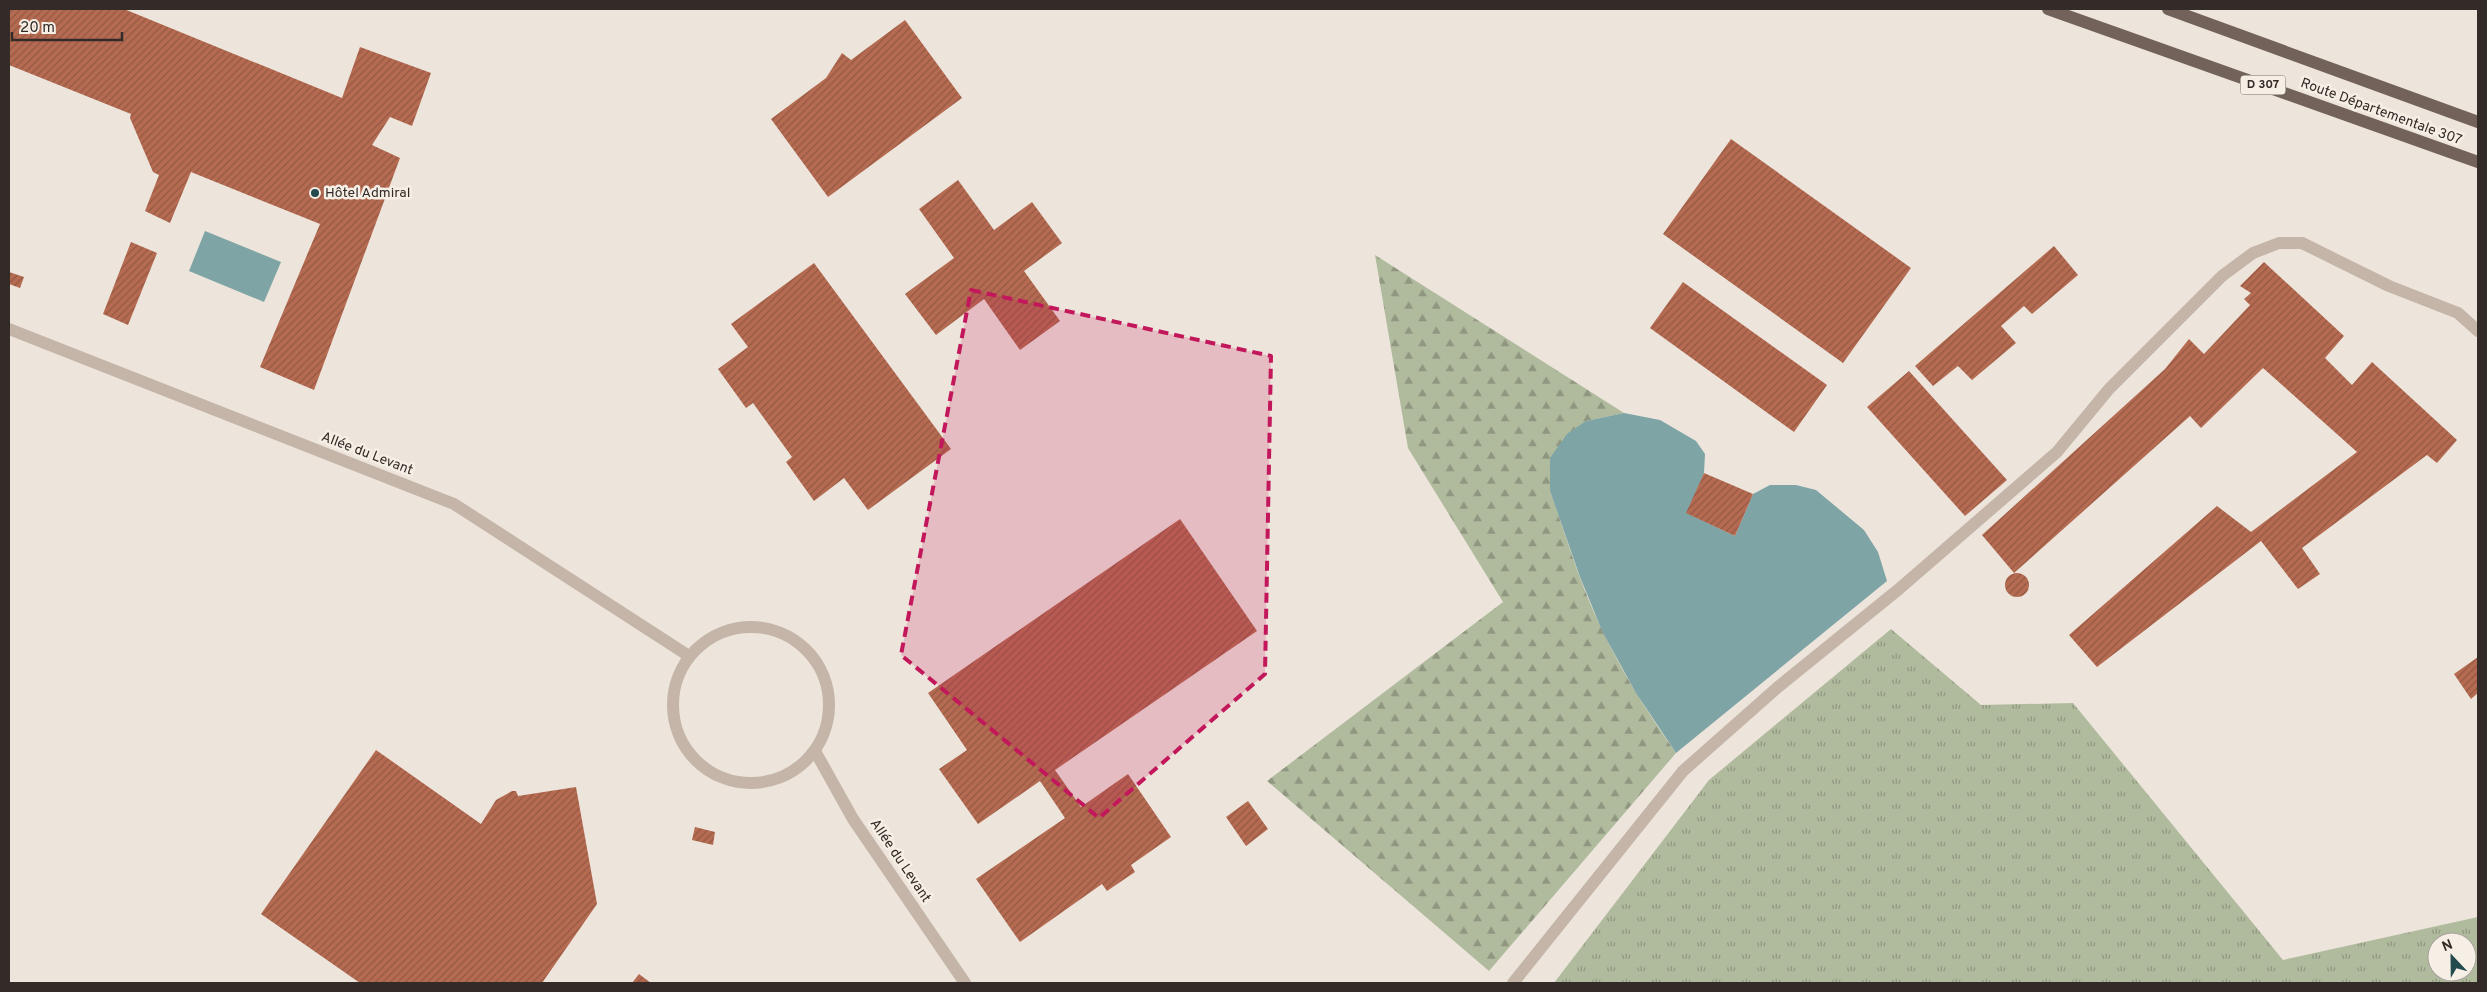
<svg xmlns="http://www.w3.org/2000/svg" width="2487" height="992" font-family="Overpass,sans-serif">
	<defs>
		<pattern id="grass-tufts" width="24" height="20" patternUnits="userSpaceOnUse" patternTransform="scale(1.25)"><rect width="24" height="20" fill="#b0ba9d"/><path d="M3 7l-1-3M5 7V3M7 7l1-3M15 17l-1-3M17 17v-4M19 17l1-3" fill="none" stroke="#909780"/></pattern>
		<pattern id="forest-firs" width="22" height="20" patternUnits="userSpaceOnUse" patternTransform="scale(1.25)"><rect width="22" height="20" fill="#b0ba9d"/><path d="M5 1l3.5 6h-7zM16 11l3.5 6h-7z" fill="#909780"/></pattern>
		<pattern id="building-hatch" width="6" height="6" patternUnits="userSpaceOnUse" patternTransform="scale(1.25)"><rect width="6" height="6" fill="#b56b51"/><path d="M-1 1l2-2M0 6l6-6M5 7l2-2" fill="none" stroke="#945843"/></pattern>
	</defs>
	<rect width="100%" height="100%" fill="#ede5db"/>
	<path fill="url(#grass-tufts)" fill-rule="evenodd" d="M 1891,629 L 1981,705 L 2073,703 L 2283,960 L 2478,917 L 2478,983 L 1554,983 L 1709,780 ZM 2437,942 L 2467,942 L 2467,972 L 2437,972 Z"/>
	<path fill="url(#forest-firs)" d="M 1375,255 L 1624,413 L 1586,421 L 1550,491 C 1564,530 1576,571 1593,610 C 1615,661 1644,708 1676,753 L 1489,971 L 1267,781 L 1503,602 L 1408,448 Z"/>
	<path fill="#7ea4a6" d="M 205,231 L 281,262 L 264,302 L 189,271 Z
		M 1624,413 L 1660,420 L 1696,441 L 1705,454 L 1704,473 L 1687,513 L 1735,536 L 1753,494 L 1770,485 L 1796,485 L 1816,490 L 1864,530 L 1878,552 L 1887,581 L 1676,753 L 1636,693 L 1603,633 L 1580,577 L 1550,491 L 1550,458 L 1567,434 L 1586,421 Z"/>
	<path fill="url(#building-hatch)" d="M 9,9 L 124,9 L 342,98 L 360,47 L 431,73 L 412,126 L 390,117 L 372,145 L 400,158 L 314,390 L 260,367 L 320,224 L 191,172 L 170,223 L 145,211 L 159,175 L 153,172 L 130,118 L 131,114 L 9,65 Z
		M 905,20 L 962,98 L 828,197 L 771,119 L 826,78 L 842,53 L 851,60 Z
		M 1731,139 L 1911,268 L 1843,363 L 1663,234 Z
		M 958,180 L 994,230 L 1032,202 L 1062,243 L 1024,271 L 1060,321 L 1020,350 L 984,299 L 936,335 L 905,294 L 954,258 L 919,209 Z
		M 131,242 L 157,253 L 128,325 L 103,314 Z
		M 2054,246 L 2078,275 L 2032,314 L 2024,306 L 2001,326 L 2016,343 L 1972,380 L 1958,366 L 1933,386 L 1915,366 Z
		M 2264,262 L 2344,336 L 2325,358 L 2352,385 L 2372,362 L 2457,440 L 2437,463 L 2427,455 L 2302,548 L 2320,574 L 2298,589 L 2261,541 L 2097,667 L 2069,635 L 2217,506 L 2251,532 L 2357,452 L 2263,368 L 2201,428 L 2190,416 L 2014,573 L 1982,535 L 2165,369 L 2189,339 L 2204,354 L 2250,305 L 2244,299 L 2251,293 L 2240,286 Z
		M 814,263 L 951,449 L 868,510 L 844,478 L 814,501 L 786,462 L 792,457 L 753,403 L 746,408 L 718,369 L 748,347 L 731,324 Z
		M 9,272 L 24,277 L 20,288 L 9,284 Z
		M 1683,282 L 1827,385 L 1794,432 L 1650,328 Z
		M 1909,371 L 2007,480 L 1965,516 L 1867,407 Z
		M 1704,473 L 1753,494 L 1735,536 L 1686,513 Z
		M 1180,519 L 1257,631 L 1055,770 L 1081,807 L 1128,774 L 1171,837 L 1131,865 L 1135,872 L 1107,891 L 1102,884 L 1020,942 L 976,879 L 1065,818 L 1040,781 L 978,824 L 939,769 L 967,750 L 928,693 Z
		M2005 585a12 12 0 1 1 24 0a12 12 0 1 1-24 0Z
		M 2478,657 L 2478,693 L 2471,699 L 2454,674 Z
		M 376,750 L 481,824 L 496,800 L 512,791 L 516,791 L 518,796 L 576,787 L 597,904 L 542,983 L 360,983 L 261,914 Z
		M 1248,801 L 1268,829 L 1246,846 L 1226,817 Z
		M 695,827 L 715,832 L 713,845 L 692,840 Z
		M 639,974 L 651,983 L 632,983 Z"/>
	<g fill="none" stroke-linecap="round" stroke-linejoin="round">
		<path stroke="#c4b5a8" stroke-width="12" d="M 1513,983 L 1683,771 L 1778,687 L 1899,589 L 2057,452 L 2109,389 L 2222,276 L 2253,253 L 2279,243 L 2302,243 L 2389,286 L 2458,313 L 2478,331"/>
		<path stroke="#c4b5a8" stroke-width="12" d="M 9,329 L 454,504 L 689,656
			M673 705a78 78 0 1 1 156 0a78 78 0 1 1-156 0Z
			M 815,751 L 853,819 L 965,983"/>
		<path stroke="#72625a" stroke-width="12" d="M 2048,9 L 2478,162
			M 2168,9 L 2478,122"/>
	</g>
	<path fill="#c2185b" fill-opacity="0.2" stroke="#c2185b" stroke-width="4" stroke-dasharray="10 6" stroke-linejoin="round" d="M 971,290 L 1271,356 L 1265,674 L 1099,818 L 901,655 Z"/>
	<circle fill="#234a4d" stroke="#f6efe6" stroke-width="2" cx="315" cy="193" r="5"/>
	<g text-anchor="middle" dominant-baseline="central" stroke-width="5" stroke-linejoin="round" paint-order="stroke">
		<rect fill="#f6efe6" stroke="#6d6660" stroke-width="1" x="2240.5" y="75.5" width="45" height="19" rx="4"/>
		<g font-size="12" font-weight="bold" fill="#322b27">
			<text x="2263" y="85">D 307</text>
		</g>
		<g font-size="14" fill="#322b27" stroke="#f6efe6">
			<text transform="translate(2381 112) rotate(20)">Route Départementale 307</text>
			<text transform="translate(367 454) rotate(21)">Allée du Levant</text>
			<text transform="translate(900 861) rotate(56)">Allée du Levant</text>
		</g>
		<g font-size="14" fill="#322b27" stroke="#f6efe6" text-anchor="start">
			<text x="325" y="193">Hôtel Admiral</text>
		</g>
	</g>
	<rect width="2487" height="992" fill="none" stroke="#322b27" stroke-width="20"/>
	<g transform="translate(2452 957) rotate(338)"><circle r="24" fill="#f6efe6" stroke="#a8a19a"/>
	<path d="M0-4L9 19L0 12L-9 19Z" fill="#234a4d"/>
	<text y="-8" font-size="14" font-weight="bold" text-anchor="middle" fill="#322b27">N</text>
	</g>
	<path d="M12 32v8h110v-8" fill="none" stroke="#322b27" stroke-width="2.5"/>
	<text x="20" y="32" font-size="15" fill="#322b27" stroke="#f6efe6" stroke-width="4" paint-order="stroke">20 m</text>
</svg>
